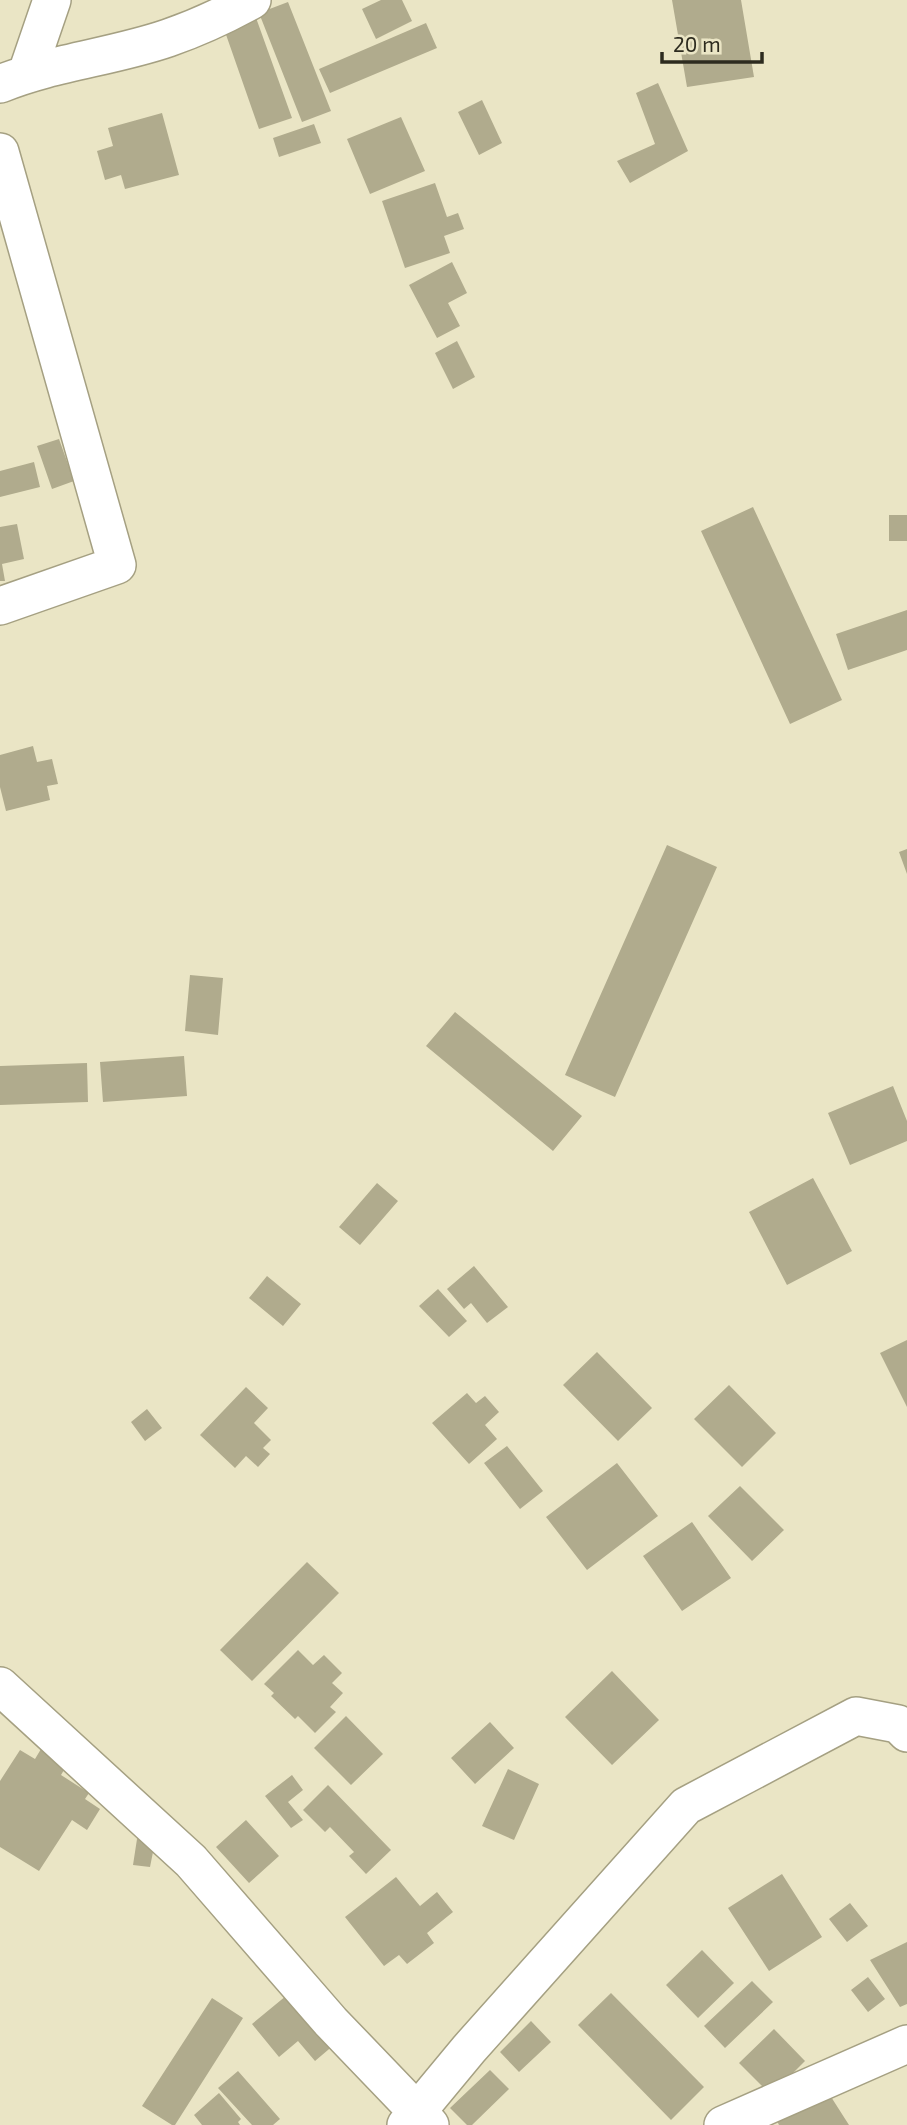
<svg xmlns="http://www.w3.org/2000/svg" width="907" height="2125" font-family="'Exo 2',sans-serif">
	<rect width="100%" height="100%" fill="#eae5c5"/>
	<path fill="#b0ab8d" d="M 381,0 L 402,0 L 412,21 L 376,39 L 362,9 Z
		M 672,0 L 741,0 L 754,77 L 687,87 Z
		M 288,2 L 331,111 L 302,122 L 259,13 Z
		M 255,15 L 292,118 L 259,129 L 223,26 Z
		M 426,23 L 437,48 L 330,93 L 319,69 Z
		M 658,83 L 688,151 L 630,183 L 617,161 L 655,144 L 636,93 Z
		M 482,100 L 502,143 L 479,155 L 458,112 Z
		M 162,113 L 179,175 L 125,189 L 121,175 L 105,180 L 97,151 L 113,146 L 108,128 Z
		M 401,117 L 425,171 L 370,194 L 347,139 Z
		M 314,124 L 321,143 L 279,157 L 273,138 Z
		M 435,183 L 447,217 L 458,213 L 464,229 L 444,236 L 450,253 L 405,268 L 382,201 Z
		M 452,262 L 467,293 L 448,303 L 460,326 L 437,338 L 409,285 Z
		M 457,341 L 475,377 L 453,389 L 435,353 Z
		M 59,439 L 74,481 L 52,489 L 37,446 Z
		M 34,462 L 40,487 L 0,497 L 0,471 Z
		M 753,507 L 842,700 L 790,724 L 701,531 Z
		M 889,515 L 907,515 L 907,541 L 889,541 Z
		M 17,524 L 24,559 L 2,564 L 5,581 L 0,581 L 0,527 Z
		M 907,610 L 907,650 L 848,670 L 836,634 Z
		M 33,746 L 37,762 L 52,759 L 58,784 L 47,786 L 50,800 L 6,811 L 0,787 L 0,755 Z
		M 667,845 L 717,867 L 615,1097 L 565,1075 Z
		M 907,849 L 907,874 L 899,852 Z
		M 190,975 L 223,978 L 218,1035 L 185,1031 Z
		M 455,1012 L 582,1116 L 553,1151 L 426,1046 Z
		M 184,1056 L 187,1096 L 103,1102 L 100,1062 Z
		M 87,1063 L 88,1102 L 0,1105 L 0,1066 Z
		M 893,1086 L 907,1121 L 907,1141 L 850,1165 L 828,1113 Z
		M 813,1178 L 852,1251 L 787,1285 L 749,1212 Z
		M 377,1183 L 398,1201 L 360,1245 L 339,1227 Z
		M 474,1266 L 508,1307 L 487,1323 L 471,1303 L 464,1309 L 447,1289 Z
		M 267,1276 L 301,1304 L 283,1326 L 249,1298 Z
		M 438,1289 L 467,1321 L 449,1337 L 419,1306 Z
		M 907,1340 L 907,1407 L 880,1353 Z
		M 597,1352 L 652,1408 L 618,1441 L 563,1385 Z
		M 729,1385 L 776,1433 L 742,1467 L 694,1419 Z
		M 246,1387 L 268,1408 L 254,1423 L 271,1440 L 263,1448 L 270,1454 L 258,1467 L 246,1456 L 235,1468 L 200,1435 Z
		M 467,1393 L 476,1403 L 485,1396 L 499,1412 L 485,1425 L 497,1439 L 469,1464 L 432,1423 Z
		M 147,1409 L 162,1428 L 145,1441 L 131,1422 Z
		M 507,1446 L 543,1491 L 520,1509 L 484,1463 Z
		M 617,1463 L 658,1516 L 587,1570 L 546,1517 Z
		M 740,1486 L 784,1530 L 752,1561 L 708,1516 Z
		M 692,1522 L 731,1578 L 682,1611 L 643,1556 Z
		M 307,1562 L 339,1593 L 252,1681 L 220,1650 Z
		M 298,1650 L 313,1665 L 324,1655 L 342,1673 L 332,1683 L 343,1693 L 330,1707 L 336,1712 L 315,1733 L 298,1716 L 295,1719 L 271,1696 L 274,1693 L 264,1684 Z
		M 612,1671 L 659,1720 L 612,1765 L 565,1717 Z
		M 346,1716 L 383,1754 L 351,1785 L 314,1748 Z
		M 490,1722 L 514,1748 L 475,1784 L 451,1758 Z
		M 41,1749 L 67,1765 L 61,1775 L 89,1793 L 85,1799 L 100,1809 L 87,1830 L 72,1820 L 39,1871 L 0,1847 L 0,1781 L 20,1750 L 35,1759 Z
		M 508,1769 L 539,1784 L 514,1840 L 482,1826 Z
		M 292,1775 L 303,1790 L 288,1802 L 303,1820 L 291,1828 L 265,1796 Z
		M 328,1785 L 391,1850 L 366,1874 L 349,1856 L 354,1852 L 330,1827 L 325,1832 L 303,1810 Z
		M 246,1820 L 279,1856 L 249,1883 L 216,1847 Z
		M 137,1839 L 155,1842 L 150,1867 L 133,1865 Z
		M 782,1874 L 822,1937 L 769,1971 L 728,1908 Z
		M 396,1877 L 420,1906 L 437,1892 L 453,1912 L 427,1933 L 434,1943 L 407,1964 L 399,1955 L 384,1966 L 345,1917 Z
		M 850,1903 L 868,1926 L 847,1942 L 829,1919 Z
		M 907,1942 L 907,2004 L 900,2007 L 870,1960 Z
		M 702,1950 L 734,1983 L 698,2018 L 666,1985 Z
		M 868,1977 L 885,1999 L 868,2012 L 851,1990 Z
		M 752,1981 L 773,2002 L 725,2048 L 704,2026 Z
		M 292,1991 L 335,2044 L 315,2061 L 298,2041 L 279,2057 L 252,2024 Z
		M 611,1993 L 704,2087 L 671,2120 L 578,2025 Z
		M 212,1998 L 243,2018 L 175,2125 L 172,2125 L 142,2106 Z
		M 531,2021 L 551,2042 L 519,2072 L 500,2052 Z
		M 774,2029 L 805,2061 L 771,2095 L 739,2063 Z
		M 490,2070 L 509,2089 L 472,2125 L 467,2125 L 450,2108 Z
		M 238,2071 L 280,2119 L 273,2125 L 252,2125 L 218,2088 Z
		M 826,2089 L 849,2125 L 779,2125 L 777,2121 Z
		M 219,2093 L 241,2119 L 238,2122 L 240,2125 L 202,2125 L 194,2115 Z"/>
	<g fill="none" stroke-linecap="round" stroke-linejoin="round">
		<g stroke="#a5a082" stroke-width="40">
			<path id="minor" d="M 27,73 L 52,0
				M 0,84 C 54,62 113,57 168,38 C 197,28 225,15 252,0
				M 0,152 L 117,565 L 0,606
				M 0,1686 L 191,1861 L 331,2022 L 430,2125
				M 406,2125 L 469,2049 L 686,1806 L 856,1716 L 898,1724 L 907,1733
				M 723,2125 L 907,2044"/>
		</g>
		<use href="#minor" stroke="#fff" stroke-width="37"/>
	</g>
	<path d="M662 52v10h100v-10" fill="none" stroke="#2d2b1f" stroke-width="3.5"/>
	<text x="673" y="52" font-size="21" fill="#2d2b1f" stroke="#eae5c5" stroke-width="5" paint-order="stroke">20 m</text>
</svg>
